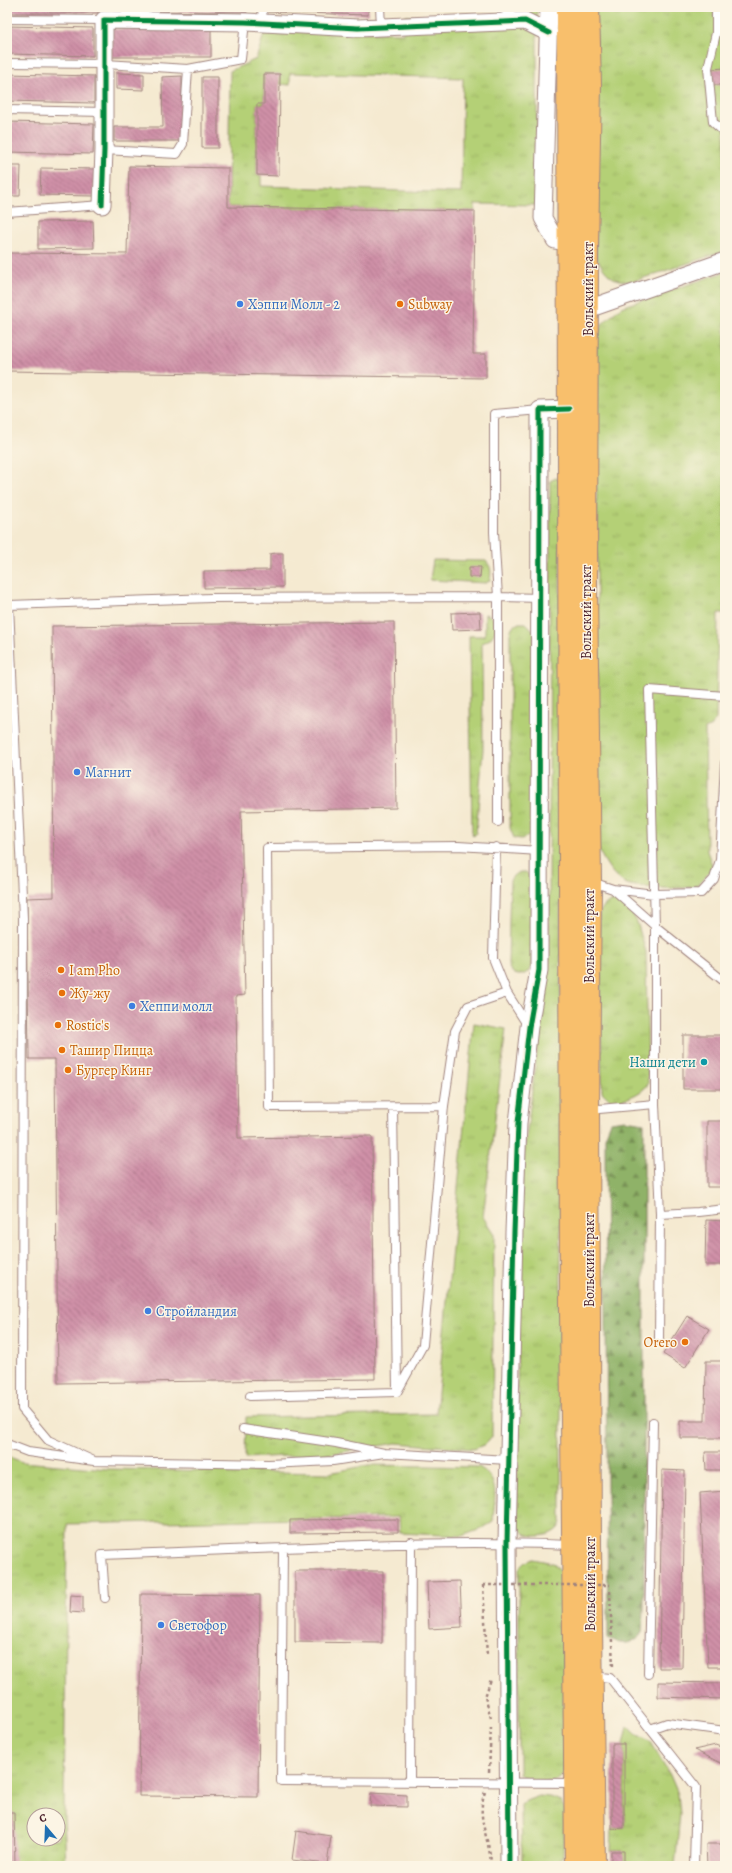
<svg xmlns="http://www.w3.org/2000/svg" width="732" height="1873" font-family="Alegreya,serif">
	<defs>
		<pattern id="grass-tufts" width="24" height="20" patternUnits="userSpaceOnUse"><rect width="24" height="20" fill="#b4d076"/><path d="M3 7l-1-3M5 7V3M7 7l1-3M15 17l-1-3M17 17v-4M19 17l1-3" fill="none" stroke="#9cb266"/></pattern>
		<pattern id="forest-firs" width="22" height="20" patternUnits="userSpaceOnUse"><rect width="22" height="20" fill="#8fb267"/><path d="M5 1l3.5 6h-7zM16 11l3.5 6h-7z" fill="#779055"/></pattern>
		<pattern id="building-back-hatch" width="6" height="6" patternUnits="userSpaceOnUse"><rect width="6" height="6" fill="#cf90a7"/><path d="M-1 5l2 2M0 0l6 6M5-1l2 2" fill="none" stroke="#aa7588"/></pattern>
	</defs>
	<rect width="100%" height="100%" fill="#fcf5e5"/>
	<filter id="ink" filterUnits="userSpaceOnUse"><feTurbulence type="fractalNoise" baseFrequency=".025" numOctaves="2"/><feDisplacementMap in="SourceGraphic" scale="8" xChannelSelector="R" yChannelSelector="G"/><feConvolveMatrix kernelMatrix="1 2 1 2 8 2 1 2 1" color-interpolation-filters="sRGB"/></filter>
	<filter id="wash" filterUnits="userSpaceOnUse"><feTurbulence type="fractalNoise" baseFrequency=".012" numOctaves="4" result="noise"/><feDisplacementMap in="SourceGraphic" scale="16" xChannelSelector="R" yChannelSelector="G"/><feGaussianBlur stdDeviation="0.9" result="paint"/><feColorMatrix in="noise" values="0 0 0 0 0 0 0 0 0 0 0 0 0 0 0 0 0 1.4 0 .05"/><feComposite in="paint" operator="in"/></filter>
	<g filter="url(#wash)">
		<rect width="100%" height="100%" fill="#f5ead1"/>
		<path fill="url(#grass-tufts)" stroke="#7f7850" fill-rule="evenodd" d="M 511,7 L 537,7 L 537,205 L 475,204 L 475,211 L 228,207 L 230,71 L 256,59 L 265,31 L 403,33 L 405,16 L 536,22 ZM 290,73 L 463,78 L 461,193 L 261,186 L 261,175 L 257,175 L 257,104 L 264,104 L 264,74 L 279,74 L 280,84 L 290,85 Z
			M 596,7 L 725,7 L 725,251 L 631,282 C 610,280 607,275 596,257 Z
			M 725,272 L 725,613 L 718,613 L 716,719 L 711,726 L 705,729 L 707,851 L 712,865 C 709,874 703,882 695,886 C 686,890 637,888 627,884 C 613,878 605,862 598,849 L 596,340 L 602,324 L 621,307 Z
			M 556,478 L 560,481 L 561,1522 C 560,1525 559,1528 556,1530 C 548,1537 528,1539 521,1530 C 519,1528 518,1524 517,1521 L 518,1241 L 525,1147 L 549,958 L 550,481 Z
			M 433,560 L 486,561 C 492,567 491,573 490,580 L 486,583 L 430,580 Z
			M 485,614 C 500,617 499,638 482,643 L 483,749 L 476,833 L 474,836 L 472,834 L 469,636 L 485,636 Z
			M 519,623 L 526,623 L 534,631 L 532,835 L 521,839 L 514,838 L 510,828 L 510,634 L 512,627 Z
			M 520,872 L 526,872 L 533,880 L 532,967 C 525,978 512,978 508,965 L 510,880 L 514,875 Z
			M 618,900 L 629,908 L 637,922 L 646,952 L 648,1084 C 641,1095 624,1100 611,1101 L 602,1092 L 599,915 C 603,905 607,901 618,900 Z
			M 474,1023 L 506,1029 L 483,1217 L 494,1234 L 492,1437 L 486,1444 L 474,1449 L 396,1443 L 330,1454 L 245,1458 L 246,1417 L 436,1414 Z
			M 7,1456 L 22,1462 L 108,1469 L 329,1473 L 369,1465 L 479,1467 C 501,1481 494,1498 493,1522 L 481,1529 L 462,1536 L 400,1533 L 399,1517 L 67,1524 L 64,1816 L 66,1866 L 7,1866 ZM 34,1815 L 58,1815 L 58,1839 L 34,1839 Z
			M 533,1559 L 553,1563 L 563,1575 L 564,1772 C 563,1774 562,1776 560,1778 C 552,1785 524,1782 519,1773 L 519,1569 L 526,1562 Z
			M 628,1726 L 636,1734 L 651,1742 L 670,1775 L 678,1794 L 680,1814 L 675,1866 L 624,1866 L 623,1851 L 611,1851 L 612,1829 L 624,1828 L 624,1744 Z
			M 539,1796 C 550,1797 561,1797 565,1810 L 563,1855 C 556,1867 537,1870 524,1864 L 522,1859 L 521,1805 L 526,1801 Z"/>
		<path fill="url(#forest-firs)" stroke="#6c6849" d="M 625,1120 L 644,1123 L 644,1607 L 643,1633 C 630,1645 624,1646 608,1639 L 605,1137 L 611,1122 Z"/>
		<g id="blocks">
			<path fill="url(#building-back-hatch)" d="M 7,7 L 98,7 L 98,13 L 7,13 Z
				M 114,7 L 247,7 L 247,12 L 114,11 Z
				M 268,7 L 368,7 L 368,15 L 268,12 Z
				M 7,26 L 93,28 L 93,56 L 7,54 Z
				M 111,29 L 211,29 L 211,57 L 111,57 Z
				M 725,68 L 725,85 L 713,85 L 712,69 Z
				M 116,73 L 144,74 L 144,90 L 116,89 Z
				M 7,74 L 94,76 L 94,103 L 7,101 Z
				M 264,74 L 280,74 L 279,176 L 257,175 L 257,104 L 264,104 Z
				M 182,76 L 182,141 L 114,141 L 114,127 L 163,127 L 162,77 Z
				M 202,77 L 218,77 L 218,148 L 202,148 Z
				M 7,122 L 94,124 L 93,154 L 7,152 Z
				M 7,166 L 21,166 L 20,196 L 7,196 Z
				M 129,166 L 228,168 L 228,207 L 475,211 L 473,354 L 486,354 L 486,378 L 7,371 L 7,253 L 127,254 Z
				M 41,168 L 95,169 L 94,196 L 40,195 Z
				M 93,221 L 94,248 L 38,249 L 38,222 Z
				M 276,553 L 283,553 L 283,587 L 204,588 L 204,571 L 270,570 L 270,554 Z
				M 469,567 L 481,567 L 480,577 L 469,577 Z
				M 480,612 L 481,629 L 452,630 L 451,613 Z
				M 394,622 L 396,808 L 241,811 L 245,995 L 236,996 L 238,1138 L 372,1136 L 375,1379 L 58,1383 L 55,1059 L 29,1059 L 27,898 L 54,897 L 52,626 Z
				M 683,1035 L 724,1035 L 724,1089 L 683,1089 Z
				M 707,1121 L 725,1121 L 725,1187 L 707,1187 Z
				M 706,1220 L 725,1221 L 725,1265 L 705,1265 Z
				M 687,1316 L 709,1329 L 685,1368 L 663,1354 Z
				M 706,1361 L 725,1361 L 725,1438 L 680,1438 L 680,1421 L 705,1421 Z
				M 705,1452 L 725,1452 L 725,1470 L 706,1470 Z
				M 662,1470 L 685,1471 L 682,1668 L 659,1668 Z
				M 725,1491 L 725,1667 L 708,1667 L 700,1493 Z
				M 398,1519 L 398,1532 L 290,1533 L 290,1520 Z
				M 295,1571 L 383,1571 L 382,1643 L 295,1642 Z
				M 460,1581 L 462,1627 L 429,1629 L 427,1582 Z
				M 141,1594 L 260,1595 L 258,1797 L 139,1796 Z
				M 71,1595 L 83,1596 L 83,1613 L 70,1612 Z
				M 658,1682 L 725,1683 L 725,1699 L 658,1697 Z
				M 612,1744 L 624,1744 L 624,1828 L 612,1829 Z
				M 716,1745 L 725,1748 L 725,1765 L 694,1750 Z
				M 371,1793 L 407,1795 L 407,1807 L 370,1806 Z
				M 7,1812 L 14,1812 L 15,1866 L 7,1866 Z
				M 296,1831 L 331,1836 L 327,1864 L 292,1860 Z
				M 706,1844 L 725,1844 L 725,1866 L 707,1866 Z
				M 611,1851 L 624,1851 L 624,1866 L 611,1866 Z"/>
		</g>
	</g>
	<g filter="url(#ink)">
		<use href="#blocks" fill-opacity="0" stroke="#a0847e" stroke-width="1"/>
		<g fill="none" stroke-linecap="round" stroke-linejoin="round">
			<g stroke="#a0847e" stroke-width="10">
				<path id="lane" d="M 262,7 L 263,24
					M 380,7 L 381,26
					M 499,7 L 519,18
					M 716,7 L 716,33 L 708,68 L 713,122 L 725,133
					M 7,19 L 104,20
					M 7,63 L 105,64 L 188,69 L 241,59 L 245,22
					M 7,110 L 104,112
					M 104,150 L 177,154 L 183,144 L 188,69
					M 7,212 L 102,205
					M 498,822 L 498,597 L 494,532 L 494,414 L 540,410
					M 496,847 L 493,958 L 507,993 L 528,1026
					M 592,882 L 613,889 L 655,926 L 725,982
					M 613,889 L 654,894 L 701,893 L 714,879 L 720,860 L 725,763
					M 444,1106 L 269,1107 L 267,848 L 458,846 L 540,851
					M 393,1107 L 397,1390
					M 588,1110 L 655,1104
					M 660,1214 L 698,1212 L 725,1209
					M 659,1341 L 660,1214 L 655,1104 L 655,926 L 649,690 L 725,696
					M 250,1396 L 397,1392 L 423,1345 L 444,1106 L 455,1031 L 468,1006 L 507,993
					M 243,1429 L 336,1443 L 384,1453 L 509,1460
					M 7,1444 L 28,1452 L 94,1461 L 269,1464 L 333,1461 L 384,1453
					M 94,1461 L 48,1440 L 22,1409 L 23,918 L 9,605 L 211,598 L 498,597 L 540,598
					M 572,1545 C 475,1541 379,1544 283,1548 L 281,1781 L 575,1783
					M 105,1598 L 102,1555 L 283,1548
					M 648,1674 L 653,1422
					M 592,1676 L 610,1678 L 696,1787 L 694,1866
					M 650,1729 L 667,1723 L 725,1731
					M 410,1782 L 411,1542"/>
			</g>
			<g stroke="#a0847e" stroke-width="19">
				<path id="street" d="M 549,7 L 543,218 L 555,240 L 569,242
					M 102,205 L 104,150 L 104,20 L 245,22 L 358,28 L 525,21 L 549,33
					M 588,309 L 725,261
					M 509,1866 L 507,1542 L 514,1232 L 518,1123 L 529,1027 L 539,970 L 540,410 L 569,409"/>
			</g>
			<g stroke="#a0847e" stroke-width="24">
				<path id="primary" d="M 568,7 L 571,1308 L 576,1866
					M 588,7 L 590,85 L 587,245 L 586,590 L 590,881 L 588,1110 L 590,1544 L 594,1866"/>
			</g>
			<path stroke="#a0847e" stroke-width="2.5" stroke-dasharray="3 3" stroke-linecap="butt" d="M 483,1585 L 487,1656
				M 610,1591 L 613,1668
				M 491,1718 L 485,1697 L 491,1679
				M 489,1772 L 491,1727
				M 485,1792 C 475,1818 491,1841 491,1866"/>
			<use href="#lane" stroke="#fff" stroke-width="8"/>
			<use href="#street" stroke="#fff" stroke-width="17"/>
			<use href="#primary" stroke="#f8bf6c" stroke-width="22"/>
			<path stroke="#a0847e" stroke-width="2.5" stroke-dasharray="3 3" stroke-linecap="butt" d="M 483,1585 L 610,1585"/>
			<g stroke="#fcf5e5" stroke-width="8">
				<path id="cycleway" d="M 102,205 L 104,150 L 104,20 L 245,22 L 358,28 L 525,21 L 549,33
					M 509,1866 L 507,1542 L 514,1232 L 518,1123 L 529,1027 L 539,970 L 540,410 L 569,409"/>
			</g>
			<use href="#cycleway" stroke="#00873e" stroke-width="5"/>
		</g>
	</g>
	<g fill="#3f7fe0" stroke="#fcf5e5" stroke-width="1.5">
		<circle cx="240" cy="304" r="4"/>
		<circle cx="77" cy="772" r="4"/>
		<circle cx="132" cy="1006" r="4"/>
		<circle cx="148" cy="1311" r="4"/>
		<circle cx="161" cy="1625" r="4"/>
	</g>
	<g fill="#e8710a" stroke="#fcf5e5" stroke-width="1.5">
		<circle cx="400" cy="304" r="4"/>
		<circle cx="61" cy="970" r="4"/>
		<circle cx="62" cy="993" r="4"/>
		<circle cx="58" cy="1025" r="4"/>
		<circle cx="62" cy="1050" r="4"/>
		<circle cx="68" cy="1070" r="4"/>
		<circle cx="685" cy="1342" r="4"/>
	</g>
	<circle fill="#0f9aa8" stroke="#fcf5e5" stroke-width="1.5" cx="704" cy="1062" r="4"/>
	<g text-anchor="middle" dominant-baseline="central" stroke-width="3" stroke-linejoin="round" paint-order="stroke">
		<g font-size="14" fill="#4a1f2b" stroke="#fcf5e5">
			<text transform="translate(588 289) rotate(-90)">Вольский тракт</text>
			<text transform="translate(586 612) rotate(-90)">Вольский тракт</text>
			<text transform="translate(589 936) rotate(-90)">Вольский тракт</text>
			<text transform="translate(589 1260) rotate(-90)">Вольский тракт</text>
			<text transform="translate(590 1584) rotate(-90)">Вольский тракт</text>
		</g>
		<g font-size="14" fill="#366cbe" stroke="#fcf5e5" text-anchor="start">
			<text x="248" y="304">Хэппи Молл - 2</text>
			<text x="85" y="772">Магнит</text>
			<text x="140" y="1006">Хеппи молл</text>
			<text x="156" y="1311">Стройландия</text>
			<text x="169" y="1625">Светофор</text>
		</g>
		<g font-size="14" fill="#c56008" stroke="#fcf5e5" text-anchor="start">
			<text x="408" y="304">Subway</text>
			<text x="69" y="970">I am Pho</text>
			<text x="70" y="993">Жу-жу</text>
			<text x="66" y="1025">Rostic's</text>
			<text x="70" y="1050">Ташир Пицца</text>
			<text x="76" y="1070">Бургер Кинг</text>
			<text x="677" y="1342" text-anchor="end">Orero</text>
		</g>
		<g font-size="14" fill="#0d838f" stroke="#fcf5e5" text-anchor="end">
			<text x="696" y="1062">Наши дети</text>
		</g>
	</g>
	<rect width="732" height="1873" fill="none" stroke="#fcf5e5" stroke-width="24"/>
	<g transform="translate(46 1827) rotate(341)"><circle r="19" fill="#fcf5e5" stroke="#b59f9b"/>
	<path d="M0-3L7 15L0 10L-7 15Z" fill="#1f6fb2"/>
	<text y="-6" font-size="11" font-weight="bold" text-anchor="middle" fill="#4a1f2b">С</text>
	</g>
</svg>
